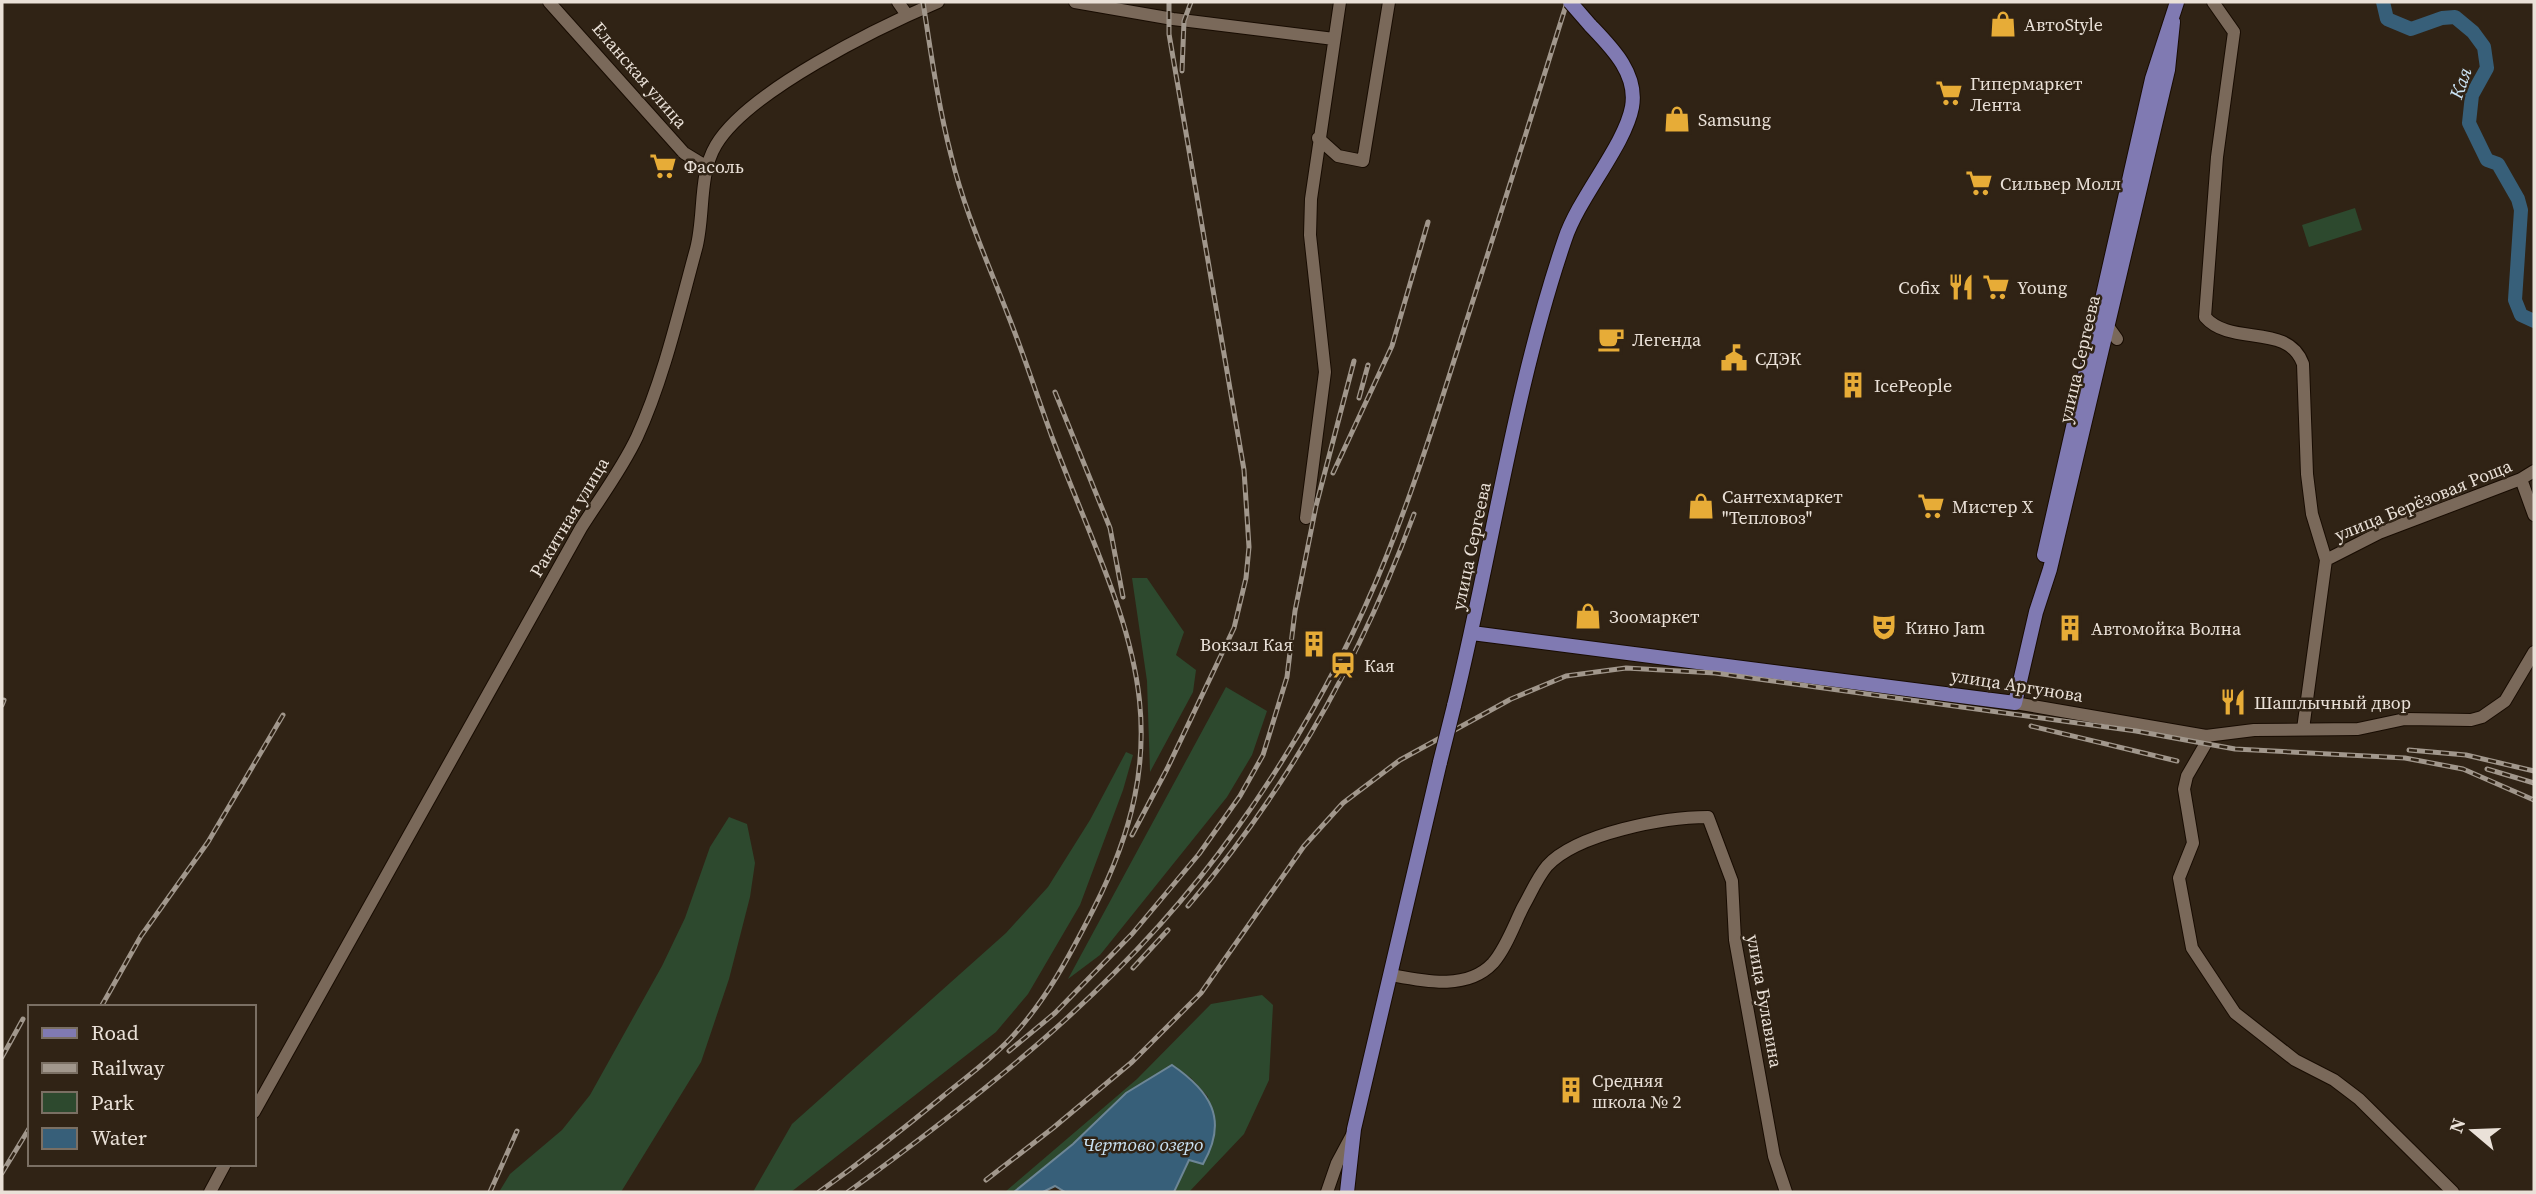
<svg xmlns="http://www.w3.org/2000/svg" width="2536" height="1194" font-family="'Source Serif 4',serif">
	<rect width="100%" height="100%" fill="#302315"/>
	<path fill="#2d492e" d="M 2355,208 L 2362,230 L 2309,247 L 2302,225 Z
		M 1132,578 L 1147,578 L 1184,632 L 1176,655 L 1196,670 L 1193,692 L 1150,772 L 1147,681 Z
		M 1226,687 L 1267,711 L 1252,755 L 1227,797 L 1100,955 L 1068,979 Z
		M 1126,752 L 1133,755 L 1123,790 L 1080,905 L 1028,994 L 996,1032 L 791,1192 L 753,1192 L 792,1124 L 1006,933 L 1048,887 L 1090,820 Z
		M 729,817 L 747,824 L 755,863 L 750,897 L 729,979 L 701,1062 L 621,1192 L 499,1192 L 510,1174 L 562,1130 L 590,1095 L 662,966 L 685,918 L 710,847 Z
		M 1262,995 L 1273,1005 L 1269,1080 L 1244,1134 L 1189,1192 L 1174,1192 L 1189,1159 L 1208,1097 L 1191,1078 L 1172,1065 L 1126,1093 L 1073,1144 L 1014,1192 L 1005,1192 L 1137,1079 L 1211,1004 Z"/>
	<path fill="#375f79" stroke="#6d8696" stroke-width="2" d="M 1172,1065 C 1210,1091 1229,1119 1203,1164 L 1189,1160 L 1174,1192 L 1065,1192 L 1055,1186 L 1043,1192 L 1014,1192 L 1073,1144 L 1126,1093 Z"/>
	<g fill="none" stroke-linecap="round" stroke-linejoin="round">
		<path stroke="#375f79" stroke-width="14" d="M 2383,2 L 2387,19 L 2411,29 L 2442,18 L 2455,17 L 2473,32 L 2484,47 L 2487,68 L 2472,95 L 2469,123 L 2487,160 L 2498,164 L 2518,199 L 2521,210 L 2515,300 L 2521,315 L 2534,321"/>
		<g stroke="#180c02" stroke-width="14">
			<path id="minor" d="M 549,2 L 684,153 L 707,167
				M 898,2 L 907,15
				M 1075,2 L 1173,19 L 1334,39
				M 2213,2 L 2234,32 L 2217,157 L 2205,317 C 2231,347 2288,322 2303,364 L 2307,474 L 2312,514 L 2326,560 L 2303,729
				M 1318,138 L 1338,156 L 1363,161 L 1389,2
				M 2107,325 L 2117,339
				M 2521,479 L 2534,515
				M 1306,518 L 1325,372 L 1310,235 L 1311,199 L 1340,2
				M 2326,560 L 2379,533 L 2521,479 L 2534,471
				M 2015,703 L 2206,736 L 2254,730 L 2358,729 L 2405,719 L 2471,720 L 2482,717 L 2505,701 L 2534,652
				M 2206,736 L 2205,745 L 2187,776 L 2184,789 L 2193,843 L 2179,878 L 2192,948 L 2235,1013 L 2295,1060 L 2334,1080 L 2359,1099 L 2453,1192
				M 1391,975 C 1423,981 1467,991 1493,963 C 1506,948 1514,925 1523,907 C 1531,893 1537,878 1547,866 C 1577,833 1666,817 1708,817 L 1732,881 L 1735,940 L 1774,1156 L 1786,1192
				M 254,1112 L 581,528 C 600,498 622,469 637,437 C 664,378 679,311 696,249 C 705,216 698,175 716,145 C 748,91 879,27 938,2
				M 210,1192 L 225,1164
				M 1327,1192 L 1337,1163 L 1352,1135"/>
		</g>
		<g stroke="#180c02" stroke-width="16">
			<path id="major" d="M 2044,555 L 2152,79 L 2177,2
				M 1472,633 L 2015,703 L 2036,612 L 2050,569 L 2168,70 L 2173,22
				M 1454,706 C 1492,552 1514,388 1565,239 C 1579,197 1625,145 1632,107 C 1638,73 1611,47 1590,25
				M 1347,1192 L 1354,1129 L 1440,762"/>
		</g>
		<use href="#minor" stroke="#7a695a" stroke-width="12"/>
		<use href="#major" stroke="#807ab2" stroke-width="14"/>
		<g stroke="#a1978c" stroke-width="5">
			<path id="rail" d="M 1182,71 L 1184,21 L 1191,2
				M 1055,392 L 1110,528 L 1123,597
				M 1359,398 L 1368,365
				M 1333,473 L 1392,346 L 1428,222
				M 2,705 L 4,700
				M 2031,726 L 2177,761
				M 2409,750 L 2466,755 L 2534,771
				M 2487,769 L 2534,783
				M 1132,835 L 1167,769 L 1234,628 L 1246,578 L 1249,547 L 1244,470 L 1169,34 L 1169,2
				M 1188,906 C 1288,789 1361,658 1414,514
				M 1133,968 L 1168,930
				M 101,1007 L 141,936 L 208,842 L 283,715
				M 1009,1051 L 1055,1013 L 1132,934 L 1199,854 L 1240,796 L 1263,755 L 1287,677 L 1295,611 L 1316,506 L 1354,361
				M 2,1057 L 23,1019
				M 2,1173 L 30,1127
				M 986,1180 L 1053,1128 L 1132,1062 L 1201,993 L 1304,846 L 1343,803 L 1400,760 L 1511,699 L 1566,676 L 1626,668 L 1715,673 L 2136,731 L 2235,749 L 2405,758 L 2463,769 L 2534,800
				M 490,1192 L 517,1131
				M 819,1192 C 861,1162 902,1130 942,1097 C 965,1078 989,1061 1010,1039 C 1046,1001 1070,955 1094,908 C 1191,718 1119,615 1052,437 C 1037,396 1024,355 1008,315 C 988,263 964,210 951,155 C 938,105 931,53 923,2
				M 848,1192 C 993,1087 1130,979 1235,831 C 1296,746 1348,653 1387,555 C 1419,475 1444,392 1470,310 C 1503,207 1535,105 1567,2"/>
		</g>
		<use href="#rail" stroke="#302315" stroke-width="2.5" stroke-dasharray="8" stroke-linecap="butt"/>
		<g stroke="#180c02" stroke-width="16" stroke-linecap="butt">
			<path id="major-bridge" d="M 1570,2 L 1590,25
				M 1440,762 L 1454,706"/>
		</g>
		<use href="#major-bridge" stroke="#807ab2" stroke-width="14"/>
	</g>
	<defs>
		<g id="shop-bare" transform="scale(2.1)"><path d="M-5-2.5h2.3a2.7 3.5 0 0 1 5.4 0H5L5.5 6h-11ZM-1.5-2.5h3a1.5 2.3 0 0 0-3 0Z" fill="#e7ac37" stroke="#302315" stroke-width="2.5" paint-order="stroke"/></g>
		<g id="supermarket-bare" transform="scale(2.1)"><path d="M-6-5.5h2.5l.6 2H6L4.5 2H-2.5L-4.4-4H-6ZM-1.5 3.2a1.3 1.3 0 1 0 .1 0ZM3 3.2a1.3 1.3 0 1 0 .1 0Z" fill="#e7ac37" stroke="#302315" stroke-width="2.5" paint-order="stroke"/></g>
		<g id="restaurant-bare" transform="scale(2.1)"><path d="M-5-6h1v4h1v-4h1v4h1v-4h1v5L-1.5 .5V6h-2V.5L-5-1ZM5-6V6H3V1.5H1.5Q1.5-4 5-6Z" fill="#e7ac37" stroke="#302315" stroke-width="2.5" paint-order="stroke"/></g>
		<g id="cafe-bare" transform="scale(2.1)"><path d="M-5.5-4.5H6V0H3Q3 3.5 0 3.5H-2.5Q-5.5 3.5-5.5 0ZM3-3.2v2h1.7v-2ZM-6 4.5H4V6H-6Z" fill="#e7ac37" stroke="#302315" stroke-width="2.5" paint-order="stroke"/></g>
		<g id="civic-bare" transform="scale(2.1)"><path d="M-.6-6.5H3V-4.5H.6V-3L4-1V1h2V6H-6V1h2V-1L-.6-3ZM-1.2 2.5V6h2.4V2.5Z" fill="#e7ac37" stroke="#302315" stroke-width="2.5" paint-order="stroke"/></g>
		<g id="building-bare" transform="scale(2.1)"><path d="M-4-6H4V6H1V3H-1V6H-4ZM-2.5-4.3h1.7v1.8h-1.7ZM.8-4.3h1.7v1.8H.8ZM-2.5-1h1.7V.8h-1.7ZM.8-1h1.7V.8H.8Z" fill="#e7ac37" stroke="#302315" stroke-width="2.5" paint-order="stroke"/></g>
		<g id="theatre-bare" transform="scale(2.1)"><path d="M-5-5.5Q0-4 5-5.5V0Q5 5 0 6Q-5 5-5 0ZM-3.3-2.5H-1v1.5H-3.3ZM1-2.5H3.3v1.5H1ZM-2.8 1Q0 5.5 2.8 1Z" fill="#e7ac37" stroke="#302315" stroke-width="2.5" paint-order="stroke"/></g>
		<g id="station-bare" transform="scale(2.1)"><path d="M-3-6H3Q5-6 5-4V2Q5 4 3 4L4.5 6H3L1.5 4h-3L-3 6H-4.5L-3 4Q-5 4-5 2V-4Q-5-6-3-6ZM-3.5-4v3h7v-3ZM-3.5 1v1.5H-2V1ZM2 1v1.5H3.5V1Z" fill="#e7ac37" stroke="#302315" stroke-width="2.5" paint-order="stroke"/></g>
	</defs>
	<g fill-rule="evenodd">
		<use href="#shop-bare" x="2003" y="24"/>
		<use href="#supermarket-bare" x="1949" y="93"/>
		<use href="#shop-bare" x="1677" y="119"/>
		<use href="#supermarket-bare" x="663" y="166"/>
		<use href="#supermarket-bare" x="1979" y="183"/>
		<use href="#restaurant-bare" x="1961" y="287"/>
		<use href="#supermarket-bare" x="1996" y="287"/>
		<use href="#cafe-bare" x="1611" y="339"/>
		<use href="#civic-bare" x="1734" y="358"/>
		<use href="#building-bare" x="1853" y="385"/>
		<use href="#shop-bare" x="1701" y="506"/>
		<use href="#supermarket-bare" x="1931" y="506"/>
		<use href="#shop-bare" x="1588" y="616"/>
		<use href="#theatre-bare" x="1884" y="627"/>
		<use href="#building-bare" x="2070" y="628"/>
		<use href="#building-bare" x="1314" y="644"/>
		<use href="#station-bare" x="1343" y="665"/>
		<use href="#restaurant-bare" x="2233" y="702"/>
		<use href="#building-bare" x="1571" y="1090"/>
	</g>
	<g text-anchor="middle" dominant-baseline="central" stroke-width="5" stroke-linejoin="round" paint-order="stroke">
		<g font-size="18" fill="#eae1d8" stroke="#302315" text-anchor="start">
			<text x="2024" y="24">АвтоStyle</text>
			<text x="1970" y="83">Гипермаркет<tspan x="1970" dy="21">Лента</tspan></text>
			<text x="1698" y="119">Samsung</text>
			<text x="684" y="166">Фасоль</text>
			<text x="2000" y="183">Сильвер Молл</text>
			<text x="1940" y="287" text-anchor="end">Cofix</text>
			<text x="2017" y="287">Young</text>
			<text x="1632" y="339">Легенда</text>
			<text x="1755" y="358">СДЭК</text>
			<text x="1874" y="385">IcePeople</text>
			<text x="1722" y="496">Сантехмаркет<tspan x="1722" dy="21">"Тепловоз"</tspan></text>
			<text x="1952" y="506">Мистер Х</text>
			<text x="1609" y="616">Зоомаркет</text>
			<text x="1905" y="627">Кино Jam</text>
			<text x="2091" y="628">Автомойка Волна</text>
			<text x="1293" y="644" text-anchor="end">Вокзал Кая</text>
			<text x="1364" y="665">Кая</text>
			<text x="2254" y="702">Шашлычный двор</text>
			<text x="1592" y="1080">Средняя<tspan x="1592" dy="21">школа № 2</tspan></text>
		</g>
		<g font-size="18" fill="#eae1d8" stroke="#302315">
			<text transform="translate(640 75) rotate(49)">Еланская улица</text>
			<text transform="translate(2079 359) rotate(-77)">улица Сергеева</text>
			<text transform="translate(2423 500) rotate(-22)">улица Берёзовая Роща</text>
			<text transform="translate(569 517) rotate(-59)">Ракитная улица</text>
			<text transform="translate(1471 546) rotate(-78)">улица Сергеева</text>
			<text transform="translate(2017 685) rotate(9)">улица Аргунова</text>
			<text transform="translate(1765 1001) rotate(80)">улица Булавина</text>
		</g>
		<g font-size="19" font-style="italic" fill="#cbe4f6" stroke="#302315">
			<text transform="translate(2460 83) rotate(-71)">Кая</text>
			<text x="1143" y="1144">Чертово озеро</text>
		</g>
	</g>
	<rect width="2536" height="1194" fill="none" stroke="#eae1d8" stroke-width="7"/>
	<rect x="28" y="1005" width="228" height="161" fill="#302315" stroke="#7a6f63" stroke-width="2"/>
	<rect x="42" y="1028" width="35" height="10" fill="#807ab2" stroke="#7a6f63" stroke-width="2"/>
	<text x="91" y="1040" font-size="21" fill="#eae1d8">Road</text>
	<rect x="42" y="1063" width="35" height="10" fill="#a1978c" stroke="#7a6f63" stroke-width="2"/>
	<text x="91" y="1075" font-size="21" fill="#eae1d8">Railway</text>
	<rect x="42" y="1092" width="35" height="21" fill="#2d492e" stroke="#7a6f63" stroke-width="2"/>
	<text x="91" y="1110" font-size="21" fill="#eae1d8">Park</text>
	<rect x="42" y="1128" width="35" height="21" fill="#375f79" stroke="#7a6f63" stroke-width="2"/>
	<text x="91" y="1145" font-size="21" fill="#eae1d8">Water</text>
	<g transform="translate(2473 1131) rotate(289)" stroke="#302315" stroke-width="5" paint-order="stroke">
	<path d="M0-5L12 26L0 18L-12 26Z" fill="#eae1d8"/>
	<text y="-10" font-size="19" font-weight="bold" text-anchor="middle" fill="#eae1d8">N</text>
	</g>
</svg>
